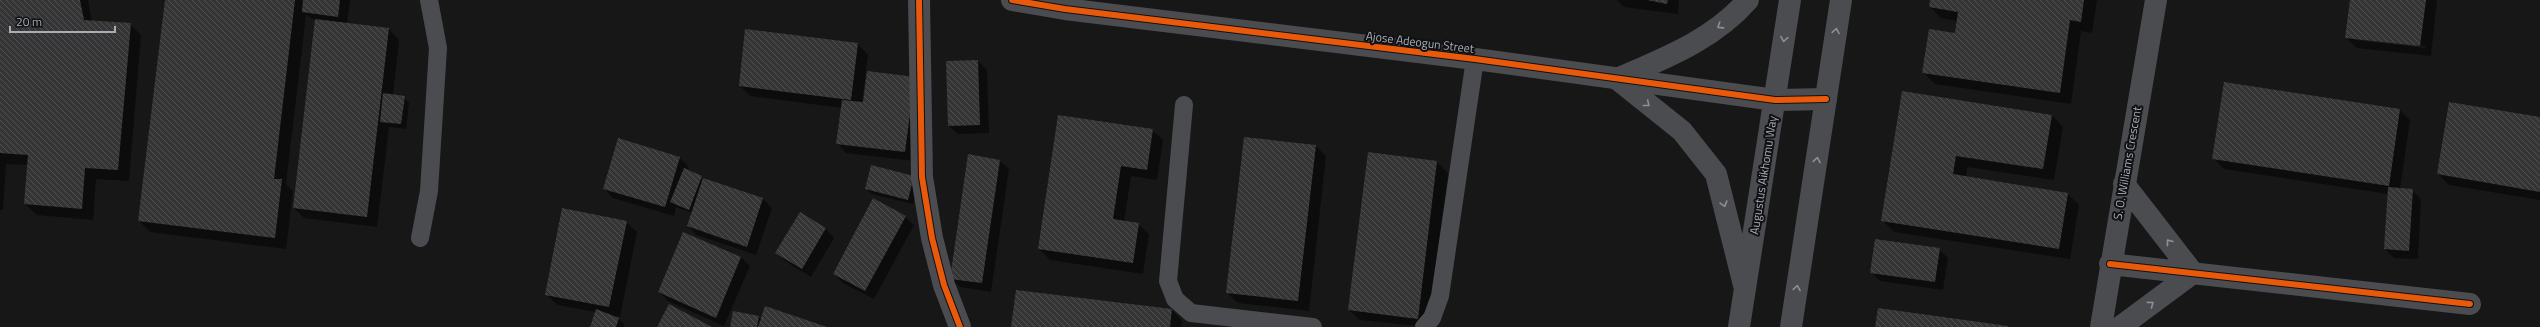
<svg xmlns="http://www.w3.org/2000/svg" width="2540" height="327" font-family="'Titillium Web',sans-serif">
	<defs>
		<pattern id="building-back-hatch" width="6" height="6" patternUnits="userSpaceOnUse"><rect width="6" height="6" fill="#353536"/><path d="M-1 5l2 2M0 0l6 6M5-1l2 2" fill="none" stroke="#4f5051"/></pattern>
	</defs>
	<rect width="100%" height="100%" fill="#171717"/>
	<path fill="#0007" fill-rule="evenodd" d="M 0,0 L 88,0 L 92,21 L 130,24 L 141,35 L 129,181 L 96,179 L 93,220 L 37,215 L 25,204 L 28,165 L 6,164 L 3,210 L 0,210 Z
		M 166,0 L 301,0 L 304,2 L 304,0 L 350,0 L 347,24 L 389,29 L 399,40 L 393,96 L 404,97 L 409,103 L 406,129 L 389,127 L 377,227 L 304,218 L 294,208 L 316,21 L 306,15 L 286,184 L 293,191 L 286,249 L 150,232 L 139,221 Z
		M 1617,0 L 1679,0 L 1678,14 L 1624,7 Z
		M 1931,0 L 2097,0 L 2092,33 L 2081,31 L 2071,104 L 1935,84 L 1924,73 L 1955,35 L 1958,21 L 1941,18 L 1930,7 Z
		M 2351,0 L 2437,0 L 2431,56 L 2357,48 L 2346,38 ZM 2356,38 L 2425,46 L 2425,48 L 2356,40 Z
		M 858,44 L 868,55 L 862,103 L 914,78 L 914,161 L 846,153 L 838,144 L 842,108 L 750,96 L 740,86 Z
		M 978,61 L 987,70 L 989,133 L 958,134 L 949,126 Z
		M 1902,92 L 2052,115 L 2063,127 L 2054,180 L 1967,167 L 1966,177 L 2068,194 L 2079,205 L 2070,259 L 1894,232 L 1883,221 Z
		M 2400,110 L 2410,120 L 2400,189 L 2412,190 L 2421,199 L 2418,259 L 2394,258 L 2385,249 L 2388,194 L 2224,169 L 2213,158 Z
		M 2540,118 L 2540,200 L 2449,185 L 2438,174 Z
		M 1152,130 L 1163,140 L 1157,180 L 1131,176 L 1124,222 L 1138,224 L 1149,234 L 1143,274 L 1050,260 L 1039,249 Z
		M 1316,146 L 1326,156 L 1309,311 L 1238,303 L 1227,293 Z
		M 1369,153 L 1437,162 L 1448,173 L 1429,327 L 1360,320 L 1349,310 Z
		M 969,156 L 1000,161 L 1009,169 L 991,292 L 960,287 L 951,278 Z
		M 679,157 L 688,166 L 687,171 L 705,180 L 763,199 L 772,208 L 756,255 L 697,235 L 688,226 L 692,213 L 676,207 L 674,216 L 613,198 L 604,189 Z
		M 919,182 L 913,204 L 872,194 L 866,189 Z
		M 905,217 L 914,225 L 874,299 L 843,283 L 834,274 Z
		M 626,222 L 637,232 L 620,317 L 616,316 L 624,324 L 623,327 L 591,327 L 596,312 L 557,305 L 546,294 Z
		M 826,229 L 834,238 L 811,277 L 785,261 L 776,252 Z
		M 1939,249 L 1948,258 L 1943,290 L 1880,281 L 1871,272 Z
		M 741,257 L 750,266 L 724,326 L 668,301 L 659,292 Z
		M 1172,310 L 1182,320 L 1181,327 L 1012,327 Z
		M 758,317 L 762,320 L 824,327 L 731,327 Z"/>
	<path fill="url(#building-back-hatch)" d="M 0,0 L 80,0 L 84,20 L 131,23 L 118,170 L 85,168 L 82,209 L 24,204 L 28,155 L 0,153 Z
		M 165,0 L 295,0 L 274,179 L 282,179 L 275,238 L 138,221 Z
		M 303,0 L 340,0 L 338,17 L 302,12 Z
		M 1647,0 L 1668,0 L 1667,4 Z
		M 1930,0 L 2084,0 L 2081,22 L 2070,20 L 2060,93 L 1922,73 L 1929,29 L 1955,33 L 1958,12 L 1929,7 Z
		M 2350,0 L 2426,0 L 2420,46 L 2345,38 Z
		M 315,19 L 389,28 L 367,217 L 293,208 Z
		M 745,29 L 858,43 L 851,100 L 739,86 Z
		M 978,60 L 980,125 L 948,126 L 946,61 Z
		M 867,71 L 915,77 L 905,152 L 836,144 L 842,100 L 863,102 Z
		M 2224,82 L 2400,109 L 2389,186 L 2212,159 Z
		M 1902,91 L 2052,115 L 2043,169 L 1956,156 L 1953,174 L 2068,193 L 2059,249 L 1881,221 Z
		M 383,93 L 405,96 L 401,124 L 380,122 Z
		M 2449,102 L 2540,117 L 2540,192 L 2437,174 Z
		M 1058,115 L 1153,129 L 1147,170 L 1121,166 L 1113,219 L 1139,223 L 1133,263 L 1038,249 Z
		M 1244,137 L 1316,145 L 1298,301 L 1226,293 Z
		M 618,138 L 680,157 L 665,207 L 603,189 Z
		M 1368,152 L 1437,161 L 1418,319 L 1348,310 Z
		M 968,154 L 1000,160 L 982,283 L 950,279 Z
		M 871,165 L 914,176 L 908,200 L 865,189 Z
		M 684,168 L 702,176 L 689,210 L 670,202 Z
		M 703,178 L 763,198 L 747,247 L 687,226 Z
		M 2388,187 L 2413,189 L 2409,251 L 2384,249 Z
		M 873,198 L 906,216 L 865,291 L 833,274 Z
		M 562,208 L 627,221 L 609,307 L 545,295 Z
		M 800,212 L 826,228 L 802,269 L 775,253 Z
		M 683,232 L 741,257 L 716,318 L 658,292 Z
		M 1875,239 L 1940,248 L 1935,282 L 1870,273 Z
		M 1016,290 L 1172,309 L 1170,327 L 1011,327 Z
		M 669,304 L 712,327 L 657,327 Z
		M 765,306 L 827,327 L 758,327 Z
		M 1878,308 L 2008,326 L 2008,327 L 1875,327 Z
		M 596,309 L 619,318 L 616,327 L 590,327 Z
		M 733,311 L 759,316 L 757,327 L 730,327 Z"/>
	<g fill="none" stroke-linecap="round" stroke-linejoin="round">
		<path stroke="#4b4c50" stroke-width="18" d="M 1184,105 L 1168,281 L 1175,299 L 1191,313 L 1313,327
			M 420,238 L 429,191 L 438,48 L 429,0
			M 1424,327 L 1432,318 L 1440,296 L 1475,59"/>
		<path stroke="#4b4c50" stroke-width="22" d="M 919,0 L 922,177 L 932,238 L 944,285 L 960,327
			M 1012,0 L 1065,9 L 1475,59 L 1775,100 L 1826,99
			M 2110,264 L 2470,304
			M 2101,327 L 2156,0
			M 2120,327 L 2193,273 L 2124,184"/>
		<path stroke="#4b4c50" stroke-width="22" d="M 1745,289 L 1716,174 L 1682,131 L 1617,79 C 1665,58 1713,40 1748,0
			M 1739,327 L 1790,0
			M 1791,327 L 1841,0"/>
		<g stroke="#111113" stroke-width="8">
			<path id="cycleway" d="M 919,0 L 922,177 L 932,238 L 944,285 L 960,327
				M 1012,0 L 1065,9 L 1475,59 L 1775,100 L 1826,99
				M 2110,264 L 2470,304"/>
		</g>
		<use href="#cycleway" stroke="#e8590c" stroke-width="6"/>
	</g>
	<defs><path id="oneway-chevron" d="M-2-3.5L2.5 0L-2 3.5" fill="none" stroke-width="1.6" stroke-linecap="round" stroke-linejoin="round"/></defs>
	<g stroke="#8c9099">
		<use href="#oneway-chevron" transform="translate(1720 26) rotate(147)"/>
		<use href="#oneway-chevron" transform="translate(1836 31) rotate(-81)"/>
		<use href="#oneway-chevron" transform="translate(1784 39) rotate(99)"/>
		<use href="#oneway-chevron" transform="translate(1647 104) rotate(39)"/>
		<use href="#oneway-chevron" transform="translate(1817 160) rotate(-81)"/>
		<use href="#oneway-chevron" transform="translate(1724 204) rotate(74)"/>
		<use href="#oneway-chevron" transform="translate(2169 242) rotate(-128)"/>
		<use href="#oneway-chevron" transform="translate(1797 288) rotate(-81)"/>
		<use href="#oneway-chevron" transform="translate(2151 304) rotate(-36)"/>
	</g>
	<g text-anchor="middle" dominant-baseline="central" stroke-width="4" stroke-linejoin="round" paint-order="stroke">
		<g font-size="12" fill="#a8adb8" stroke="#111113">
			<text transform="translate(1420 42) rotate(7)">Ajose Adeogun Street</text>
			<text transform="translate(2127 163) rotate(-80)">S. O. Williams Crescent</text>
			<text transform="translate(1763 175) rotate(-81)">Augustus Aikhomu Way</text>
		</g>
	</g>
	<path d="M10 26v6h105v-6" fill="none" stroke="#a8adb8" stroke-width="2"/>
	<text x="16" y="26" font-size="12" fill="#a8adb8" stroke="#111113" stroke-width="3" paint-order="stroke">20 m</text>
</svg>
